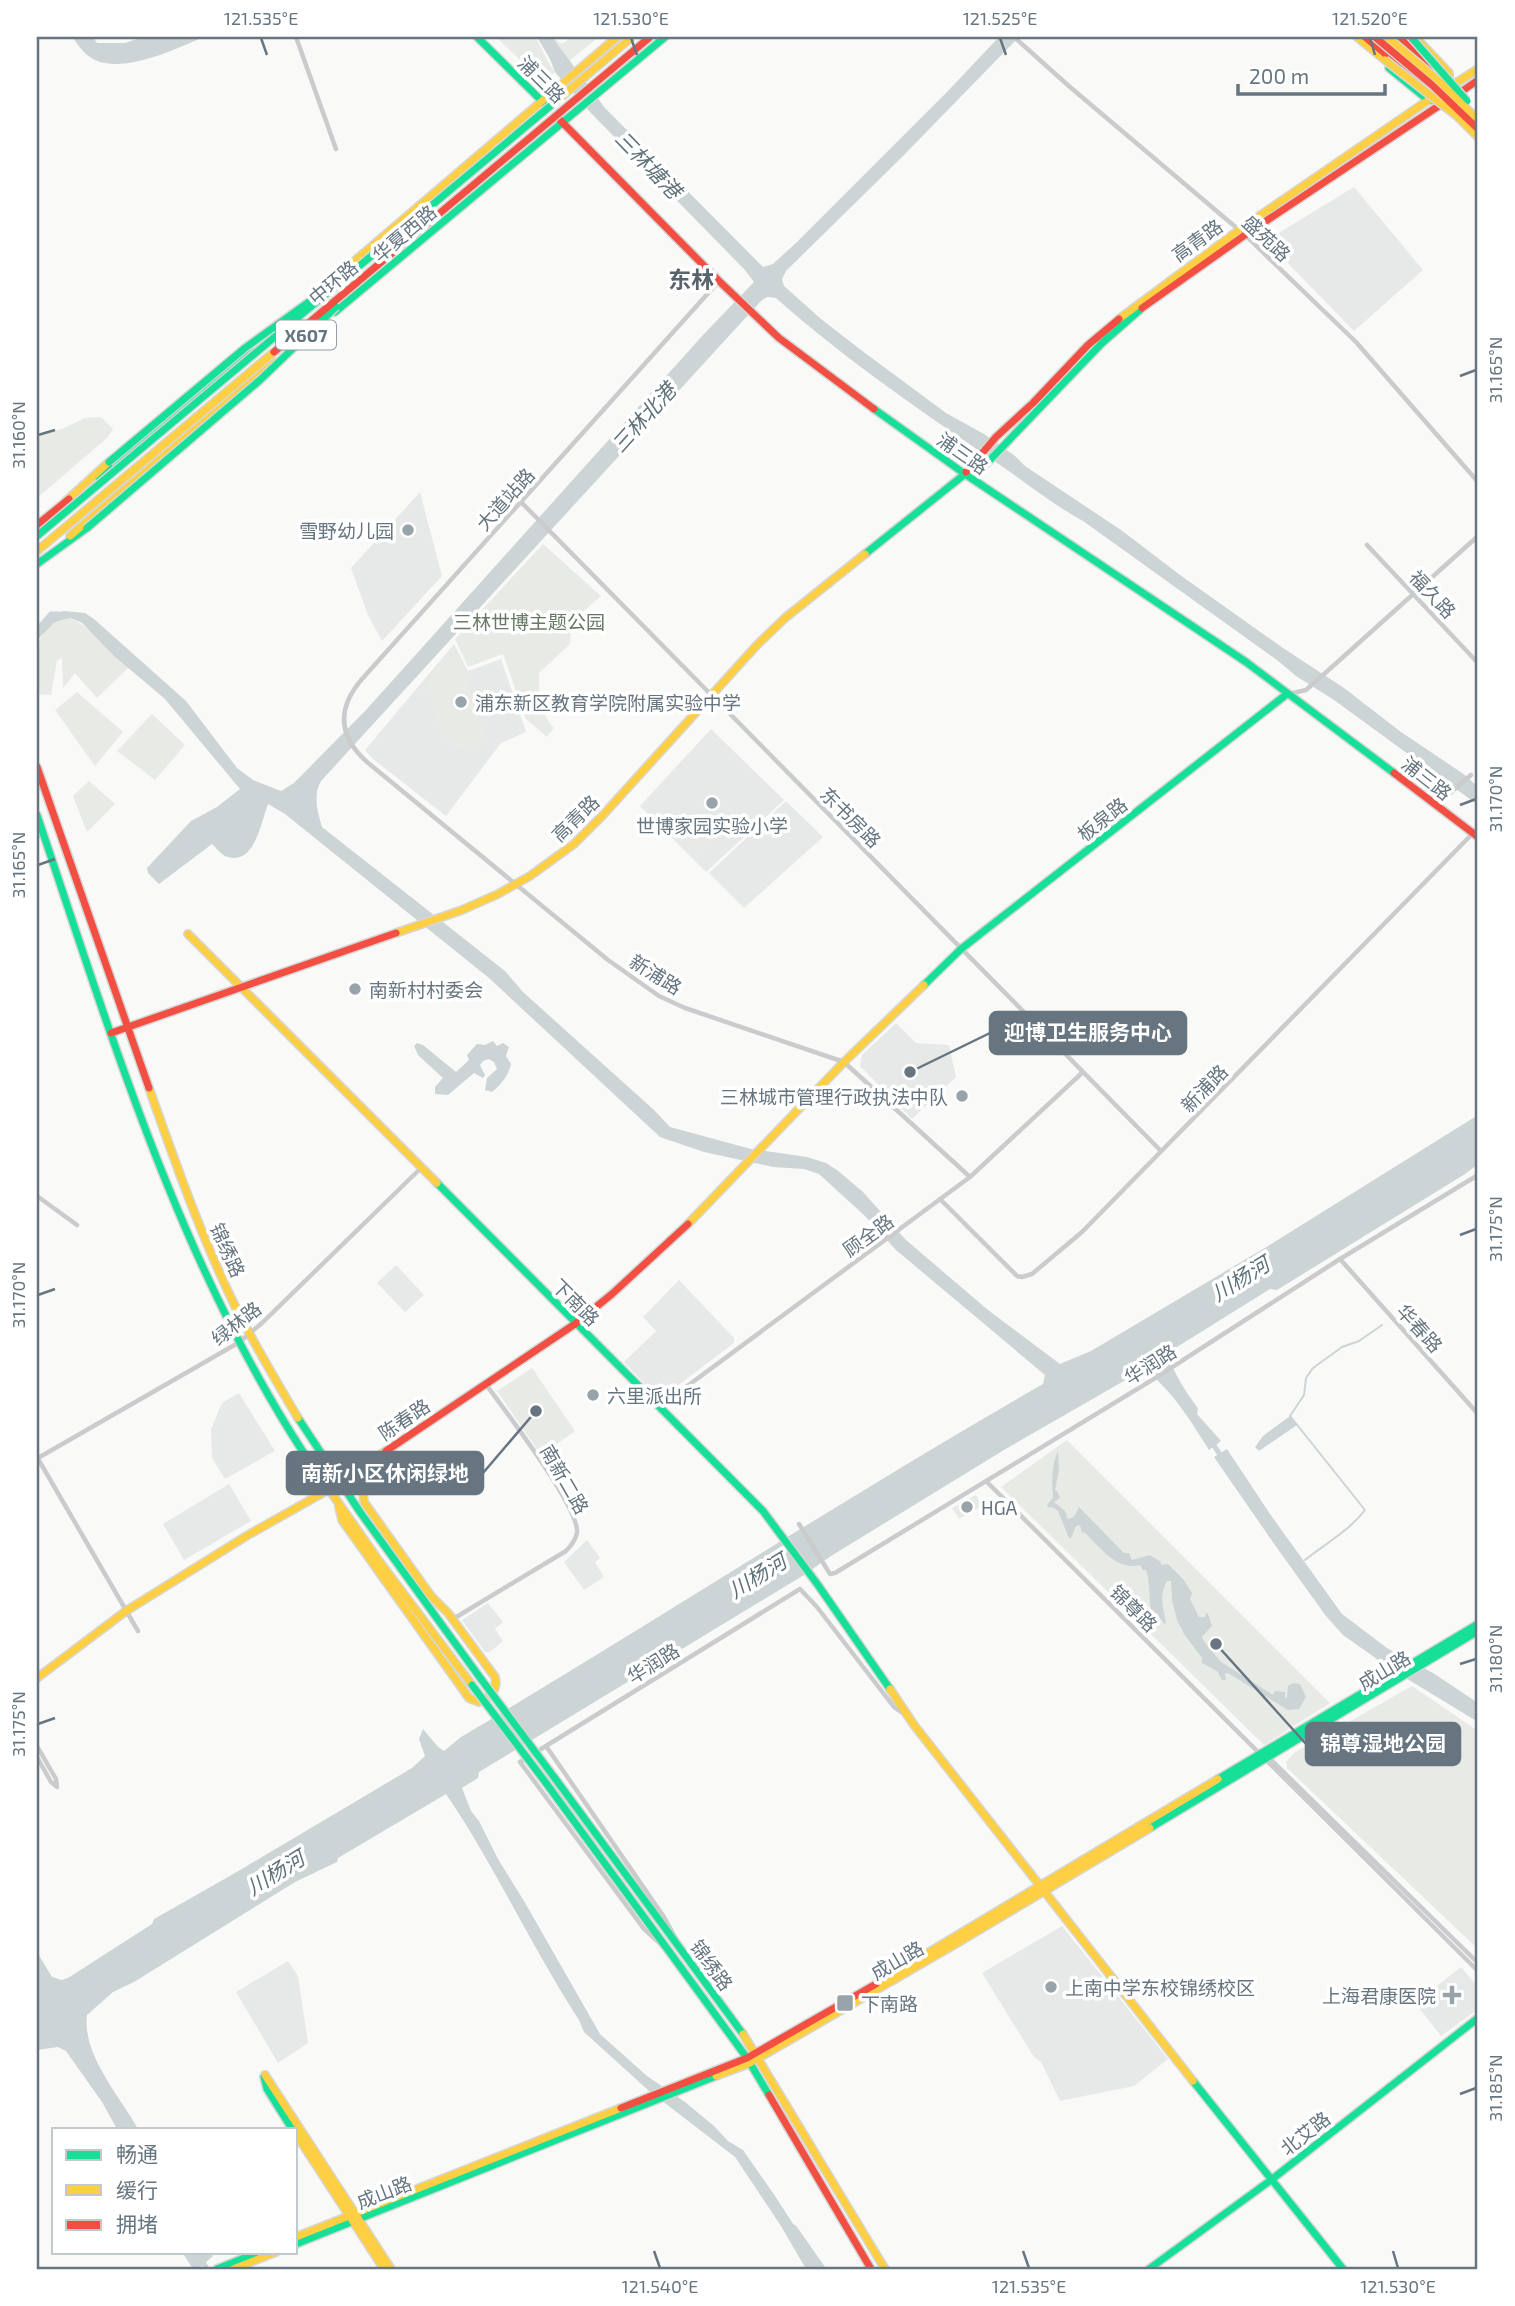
<svg xmlns="http://www.w3.org/2000/svg" width="1515" height="2306" font-family="'Exo 2','Noto Sans SC',sans-serif">
	<rect width="100%" height="100%" fill="#f9f9f8"/>
	<path fill="#e7e9e8" d="M 1354,187 L 1423,270 L 1354,331 L 1277,252 L 1272,237 Z
		M 420,492 L 442,576 L 382,641 L 368,615 L 351,568 Z
		M 454,644 L 468,671 L 501,659 L 526,732 L 501,743 L 446,816 L 373,759 L 365,750 Z
		M 711,729 L 784,800 L 706,872 L 640,806 Z
		M 786,801 L 823,837 L 744,908 L 709,873 Z
		M 896,1023 L 916,1043 L 949,1045 L 956,1077 L 912,1119 L 860,1066 L 862,1055 Z
		M 396,1265 L 424,1295 L 405,1312 L 377,1283 Z
		M 679,1280 L 734,1338 L 734,1343 L 664,1396 L 656,1396 L 624,1362 L 656,1331 L 643,1317 Z
		M 239,1393 L 275,1451 L 225,1479 L 212,1458 L 211,1429 L 222,1403 Z
		M 229,1484 L 251,1521 L 184,1560 L 163,1524 Z
		M 587,1540 L 600,1558 L 595,1562 L 604,1577 L 584,1590 L 564,1562 Z
		M 488,1603 L 503,1622 L 495,1629 L 503,1641 L 490,1652 L 485,1652 L 462,1620 Z
		M 1062,1926 L 1168,2059 L 1134,2086 L 1060,2101 L 1041,2062 L 1034,2057 L 982,1973 Z
		M 288,1961 L 298,1976 L 308,2043 L 278,2063 L 236,1992 Z
		M 1461,1967 L 1478,1987 L 1478,2009 L 1441,2036 L 1415,2003 Z"/>
	<path fill="#e8eae6" d="M 496,37 L 536,37 L 547,60 L 555,72 L 549,77 L 538,77 Z
		M 552,37 L 562,44 L 572,37 L 599,37 L 569,61 Z
		M 101,417 L 113,429 L 107,438 L 37,498 L 37,435 L 62,429 L 85,418 Z
		M 543,544 L 601,596 L 571,622 L 570,644 L 539,673 C 539,694 539,712 554,728 L 547,737 L 526,719 L 503,654 L 468,667 L 455,639 Z
		M 71,618 C 94,630 109,652 129,667 L 97,698 L 75,673 L 63,688 L 62,658 L 57,661 L 51,695 L 37,694 C 37,662 28,625 71,618 Z
		M 459,656 L 487,743 C 479,745 469,751 460,749 C 440,745 433,703 428,686 C 429,669 445,662 459,656 Z
		M 77,692 L 123,732 L 95,766 L 55,710 Z
		M 152,714 L 185,745 L 155,780 L 117,751 Z
		M 89,781 L 115,804 L 87,832 L 73,796 Z
		M 694,815 L 715,837 L 697,853 L 677,832 Z
		M 532,1368 L 575,1431 L 541,1455 L 497,1391 Z
		M 1067,1440 L 1330,1703 L 1264,1745 L 1001,1487 Z
		M 976,1495 L 982,1506 L 959,1519 L 952,1508 Z
		M 1412,1686 L 1478,1731 L 1478,1949 L 1287,1768 L 1286,1762 L 1294,1753 Z"/>
	<path fill="#cdd4d6" d="M 72,37 L 93,37 L 97,43 L 125,43 L 143,37 L 204,37 C 175,49 119,77 90,57 C 83,53 77,43 72,37 Z
		M 537,37 L 552,37 L 605,108 L 763,267 L 773,264 L 797,242 L 947,92 L 999,37 L 1019,37 L 901,158 L 786,271 L 782,279 L 784,286 L 821,319 L 861,350 L 946,413 L 984,434 L 1015,456 L 1025,466 L 1121,530 L 1180,575 L 1283,648 L 1344,688 L 1401,732 L 1465,775 L 1478,787 L 1478,805 L 1334,700 L 1296,676 L 1277,660 L 1083,521 C 1054,505 1030,486 1003,467 C 925,414 847,361 776,298 L 767,297 L 761,301 L 321,781 C 313,795 317,811 322,827 L 505,971 L 523,992 L 654,1110 L 670,1127 L 751,1149 L 807,1157 L 826,1163 L 837,1170 L 863,1192 L 906,1240 L 988,1310 L 1060,1364 L 1091,1351 L 1263,1249 L 1478,1115 L 1478,1164 L 1465,1174 L 1277,1290 L 1270,1289 L 1169,1352 C 1169,1367 1188,1395 1198,1408 L 1197,1414 L 1221,1441 L 1209,1450 C 1192,1423 1174,1393 1149,1373 L 1129,1378 L 1004,1450 L 831,1556 L 804,1575 L 479,1772 L 478,1778 L 462,1788 L 471,1811 L 479,1821 L 498,1859 L 524,1901 L 600,2034 L 647,2076 L 685,2102 L 714,2126 L 728,2141 L 743,2150 L 775,2196 L 797,2230 L 800,2239 L 821,2269 L 806,2269 L 781,2226 L 735,2157 L 648,2090 L 584,2032 L 579,2020 C 531,1946 495,1866 446,1794 L 338,1858 L 337,1862 L 295,1882 L 134,1982 L 113,1992 L 87,2015 C 82,2055 120,2096 138,2129 L 117,2129 L 102,2102 L 66,2051 L 58,2047 L 37,2050 L 37,1952 L 52,1977 L 62,1980 L 68,1978 L 152,1924 L 154,1919 L 235,1873 L 412,1768 L 425,1756 L 419,1739 L 423,1729 L 438,1747 L 444,1751 L 461,1737 C 656,1621 846,1497 1043,1384 L 1045,1375 L 896,1250 L 865,1216 L 819,1174 L 804,1169 L 773,1167 L 704,1152 L 660,1137 L 489,978 L 285,814 L 268,804 C 261,821 255,868 225,856 C 221,854 215,847 212,844 L 159,884 L 148,873 L 147,868 L 191,821 L 217,807 L 240,789 L 165,699 L 114,656 L 82,623 L 71,618 L 62,620 L 54,623 L 37,640 L 37,631 L 51,614 L 64,611 L 85,613 L 94,619 L 186,701 L 237,768 L 253,780 L 281,791 L 294,783 L 366,710 L 703,335 L 754,282 L 745,270 L 590,112 L 555,72 L 550,59 Z
		M 493,1041 L 497,1046 L 503,1043 L 509,1047 L 506,1056 L 511,1064 C 508,1076 502,1084 492,1092 L 485,1090 L 487,1078 L 497,1069 L 494,1062 L 489,1059 L 483,1061 L 480,1065 L 485,1075 L 483,1078 L 474,1073 L 448,1095 L 435,1094 L 435,1087 L 443,1078 L 418,1055 L 414,1046 L 417,1043 L 423,1045 L 456,1072 L 469,1060 L 467,1055 L 477,1044 L 485,1045 Z
		M 1290,1416 L 1297,1425 L 1259,1451 L 1255,1447 L 1263,1436 Z
		M 1227,1449 L 1270,1514 L 1342,1614 L 1387,1648 L 1433,1673 L 1478,1703 L 1478,1722 L 1391,1669 L 1343,1635 L 1326,1616 L 1277,1548 L 1214,1457 Z
		M 1058,1451 L 1059,1470 L 1055,1490 L 1057,1491 L 1060,1498 L 1054,1502 L 1065,1511 L 1068,1519 L 1074,1517 L 1079,1507 L 1124,1553 L 1129,1553 L 1132,1560 L 1150,1555 L 1161,1562 L 1161,1565 L 1168,1564 L 1183,1579 L 1192,1593 L 1190,1599 L 1199,1617 L 1205,1617 L 1206,1613 L 1208,1614 L 1212,1626 L 1202,1637 L 1205,1643 L 1221,1662 L 1273,1695 L 1275,1691 L 1285,1692 L 1285,1697 L 1287,1698 L 1288,1686 L 1293,1683 L 1300,1684 L 1306,1697 L 1299,1709 L 1288,1710 L 1228,1673 L 1225,1674 L 1226,1680 L 1222,1680 L 1217,1671 L 1202,1663 L 1202,1658 L 1184,1634 L 1177,1620 L 1172,1600 L 1171,1581 L 1167,1581 C 1159,1594 1163,1609 1166,1623 L 1164,1624 L 1159,1616 L 1161,1625 L 1150,1618 L 1154,1616 L 1155,1612 L 1151,1611 C 1149,1598 1150,1580 1146,1570 L 1143,1570 L 1140,1565 C 1116,1571 1100,1547 1084,1532 L 1082,1533 L 1080,1525 L 1076,1526 L 1071,1538 L 1069,1538 L 1058,1511 L 1054,1508 L 1048,1507 L 1047,1505 L 1053,1498 C 1052,1482 1051,1467 1058,1451 Z
		M 182,2252 L 209,2252 L 213,2256 L 198,2269 L 193,2269 Z"/>
	<g fill="none" stroke-linecap="round" stroke-linejoin="round">
		<path stroke="#cdd4d6" stroke-width="2" d="M 1305,1560 C 1325,1544 1349,1531 1365,1510 L 1290,1416 L 1304,1395 L 1306,1378 L 1313,1368 L 1342,1347 L 1359,1341 L 1382,1325"/>
		<path stroke="#cdd4d6" stroke-width="5" d="M 37,630 L 51,614 L 58,614
			M 1211,1441 L 1223,1459
			M 197,2252 L 207,2269"/>
		<path stroke="#cdd4d6" stroke-width="9" d="M 793,2229 L 821,2269"/>
		<g stroke="#d5d6d6" stroke-width="10">
			<path id="fast" d="M 477,37 L 545,104
				M 1389,68 L 1428,100 L 1439,100
				M 335,312 L 665,37
				M 874,409 L 965,474 L 1246,662 L 1394,773
				M 98,477 L 277,328
				M 865,554 L 965,474 L 987,463 L 1102,343 L 1142,308
				M 37,564 L 87,528
				M 37,815 C 111,1034 178,1260 305,1455
				M 924,985 L 961,949 L 1287,694
				M 437,1183 L 763,1511 L 818,1585 L 890,1689
				M 298,1418 L 360,1512 L 481,1679
				M 554,1777 L 743,2034
				M 1218,1779 L 1478,1624
				M 546,1783 L 747,2058 L 769,2095
				M 1150,1828 L 1478,1631
				M 264,2077 L 267,2089 L 292,2129
				M 1193,2081 L 1343,2269
				M 296,2244 L 716,2076
				M 217,2269 L 259,2252
				M 1149,2269 L 1271,2180 L 1478,2018"/>
		</g>
		<g stroke="#d5d6d6" stroke-width="10">
			<path id="slow" d="M 1357,37 L 1385,60
				M 1415,37 L 1449,73 L 1449,83
				M 1451,86 L 1478,69
				M 323,288 L 617,37
				M 1119,319 L 1239,230 L 1430,99
				M 65,502 L 109,462
				M 70,536 L 274,362
				M 396,933 L 462,910 L 498,894 L 530,876 L 574,844 L 603,815 L 757,645 L 785,618 L 865,554
				M 188,934 L 437,1183
				M 149,1088 C 175,1162 201,1236 235,1306 C 254,1344 276,1381 298,1418
				M 688,1224 L 844,1062 L 924,985
				M 305,1455 L 379,1561 L 472,1685
				M 339,1507 L 342,1520 L 469,1698 L 479,1702 C 491,1697 498,1690 495,1677 L 448,1613 L 431,1596 L 364,1502 L 362,1482 L 370,1463
				M 37,1678 L 126,1611 L 248,1535 L 328,1490 L 386,1451
				M 890,1689 L 914,1725 L 1193,2081
				M 876,1984 L 1218,1779
				M 743,2034 L 885,2269
				M 265,2075 L 391,2269
				M 716,2076 L 750,2063 L 959,1942 L 1150,1828
				M 296,2134 L 384,2269
				M 296,2237 L 621,2108
				M 233,2269 L 276,2252"/>
		</g>
		<g stroke="#d5d6d6" stroke-width="10">
			<path id="jam" d="M 1365,37 L 1429,90
				M 1399,37 L 1441,78
				M 1458,94 L 1478,80
				M 560,120 L 719,281 L 779,338 L 874,409
				M 1142,308 L 1245,235 L 1443,103
				M 966,472 L 996,437 L 1033,403 L 1088,345 L 1119,319
				M 37,525 L 69,499
				M 37,767 L 149,1088
				M 1394,773 L 1478,837
				M 111,1033 L 396,933
				M 386,1451 L 575,1324 L 612,1294 L 688,1224
				M 769,2095 L 871,2269
				M 621,2108 L 747,2058 L 876,1984"/>
		</g>
		<path stroke="#cacbcc" stroke-width="4.5" d="M 296,37 L 336,149
			M 1014,37 L 1070,87 L 1245,235 L 1356,342 L 1478,482
			M 719,281 L 362,679 C 337,708 338,736 367,762 L 608,960 L 659,996 L 685,1008 L 844,1062 L 970,1177
			M 521,502 L 1161,1151
			M 1367,545 L 1477,662
			M 1289,694 L 1306,690 L 1323,675 L 1478,536
			M 1436,805 L 1471,775
			M 37,1196 L 77,1225
			M 940,1199 L 1017,1276 L 1022,1277 L 1032,1274 L 1082,1232 L 1478,828
			M 1340,1259 L 1478,1414
			M 659,1407 L 970,1177 L 1083,1072
			M 37,1457 L 138,1631
			M 38,1458 L 238,1343 L 262,1323 L 421,1168
			M 986,1481 L 1478,1971
			M 799,1524 L 830,1574 L 835,1573 L 1152,1380 L 1340,1259 L 1478,1175
			M 453,1619 L 566,1551 C 571,1546 576,1540 577,1532 C 579,1507 503,1408 485,1383
			M 37,1746 L 56,1779 L 57,1787
			M 546,1746 L 664,1917 L 676,1939
			M 1266,1755 L 1478,1963
			M 37,1757 L 51,1782 L 56,1786
			M 663,1946 L 644,1929 L 520,1762 L 800,1589 L 817,1607 L 894,1707 L 904,1714"/>
		<use href="#fast" stroke="#16e098" stroke-width="7"/>
		<use href="#slow" stroke="#ffcf43" stroke-width="7"/>
		<use href="#jam" stroke="#f24e42" stroke-width="7"/>
		<g stroke="#d5d6d6" stroke-width="10" stroke-linecap="butt">
			<path id="fast-bridge" d="M 1411,37 L 1467,101
				M 109,462 L 245,348 L 331,286
				M 87,528 L 260,380 L 336,307
				M 37,536 L 561,97
				M 481,1679 L 554,1777
				M 472,1685 L 546,1783"/>
		</g>
		<g stroke="#d5d6d6" stroke-width="10" stroke-linecap="butt">
			<path id="slow-bridge" d="M 1387,37 L 1439,81 L 1478,120
				M 1385,60 L 1457,116 L 1478,137
				M 561,97 L 632,37
				M 37,551 L 274,352"/>
		</g>
		<g stroke="#d5d6d6" stroke-width="10" stroke-linecap="butt">
			<path id="jam-bridge" d="M 1375,37 L 1432,85 L 1478,129
				M 274,352 L 650,37"/>
		</g>
		<use href="#fast-bridge" stroke="#16e098" stroke-width="7"/>
		<use href="#slow-bridge" stroke="#ffcf43" stroke-width="7"/>
		<use href="#jam-bridge" stroke="#f24e42" stroke-width="7"/>
	</g>
	<path fill="none" stroke="#667580" stroke-width="2.5" d="M 261,38 L 267,55M 631,38 L 637,55M 1000,38 L 1006,55M 1370,38 L 1375,55M 1460,376 L 1476,370M 38,435 L 55,430M 1460,805 L 1476,799M 38,865 L 55,859M 1460,1235 L 1476,1229M 38,1295 L 55,1289M 1460,1664 L 1476,1659M 38,1724 L 55,1718M 1460,2094 L 1476,2088M 654,2251 L 660,2268M 1023,2251 L 1029,2268M 1393,2251 L 1398,2268"/>
	<g fill="#99a3aa" stroke="#fff" stroke-width="2.5">
		<circle cx="408" cy="530" r="7"/>
		<circle cx="461" cy="702" r="7"/>
		<circle cx="712" cy="803" r="7"/>
		<circle cx="355" cy="989" r="7"/>
		<circle cx="962" cy="1096" r="7"/>
		<circle cx="593" cy="1395" r="7"/>
		<circle cx="967" cy="1507" r="7"/>
		<circle cx="1051" cy="1987" r="7"/>
		<path d="M1448.5 1984.5h7v7h7v7h-7v7h-7v-7h-7v-7h7z"/>
		<rect x="836" y="1994" width="18" height="18" rx="3.5"/>
	</g>
	<g text-anchor="middle" dominant-baseline="central" stroke-width="7" stroke-linejoin="round" paint-order="stroke">
		<rect fill="#fff" stroke="#949ea6" stroke-width="2" x="276" y="320.5" width="60" height="29" rx="5"/>
		<g font-size="18" font-weight="bold" fill="#667580">
			<text x="306" y="335">X607</text>
		</g>
		<g font-size="19" fill="#667580" stroke="#fff">
			<text transform="translate(542 79) rotate(45)">浦三路</text>
			<text transform="translate(404 233) rotate(-40)">华夏西路</text>
			<text transform="translate(1267 238) rotate(43)">盛苑路</text>
			<text transform="translate(1197 240) rotate(-36)">高青路</text>
			<text transform="translate(333 282) rotate(-40)">中环路</text>
			<text transform="translate(963 453) rotate(35)">浦三路</text>
			<text transform="translate(505 499) rotate(-48)">大道站路</text>
			<text transform="translate(1433 594) rotate(47)">福久路</text>
			<text transform="translate(1427 778) rotate(38)">浦三路</text>
			<text transform="translate(851 817) rotate(45)">东书房路</text>
			<text transform="translate(575 818) rotate(-44)">高青路</text>
			<text transform="translate(1102 819) rotate(-38)">板泉路</text>
			<text transform="translate(656 974) rotate(32)">新浦路</text>
			<text transform="translate(1204 1088) rotate(-46)">新浦路</text>
			<text transform="translate(868 1235) rotate(-36)">顾全路</text>
			<text transform="translate(228 1250) rotate(66)">锦绣路</text>
			<text transform="translate(576 1302) rotate(45)">下南路</text>
			<text transform="translate(236 1323) rotate(-38)">绿林路</text>
			<text transform="translate(1420 1328) rotate(48)">华春路</text>
			<text transform="translate(1150 1364) rotate(-32)">华润路</text>
			<text transform="translate(404 1419) rotate(-34)">陈春路</text>
			<text transform="translate(565 1479) rotate(60)">南新二路</text>
			<text transform="translate(1134 1608) rotate(45)">锦尊路</text>
			<text transform="translate(653 1663) rotate(-32)">华润路</text>
			<text transform="translate(1384 1670) rotate(-31)">成山路</text>
			<text transform="translate(897 1960) rotate(-30)">成山路</text>
			<text transform="translate(712 1965) rotate(54)">锦绣路</text>
			<text transform="translate(1305 2133) rotate(-38)">北艾路</text>
			<text transform="translate(384 2192) rotate(-21)">成山路</text>
		</g>
		<g font-size="19" fill="#667580" stroke="#fff" text-anchor="start">
			<text x="394" y="530" text-anchor="end">雪野幼儿园</text>
			<text x="475" y="702">浦东新区教育学院附属实验中学</text>
			<text x="712" y="825" text-anchor="middle">世博家园实验小学</text>
			<text x="369" y="989">南新村村委会</text>
			<text x="948" y="1096" text-anchor="end">三林城市管理行政执法中队</text>
			<text x="607" y="1395">六里派出所</text>
			<text x="981" y="1507">HGA</text>
			<text x="1065" y="1987">上南中学东校锦绣校区</text>
			<text x="1436" y="1995" text-anchor="end">上海君康医院</text>
			<text x="861" y="2003">下南路</text>
		</g>
		<g font-size="19" fill="#687965" stroke="#fff">
			<text x="529" y="621">三林世博主题公园</text>
		</g>
		<g font-size="21" font-style="italic" fill="#61737a" stroke="#fff">
			<text transform="translate(649 164) rotate(46)">三林塘港</text>
			<text transform="translate(643 417) rotate(-48)">三林北港</text>
			<text transform="translate(1240 1278) rotate(-32)">川杨河</text>
			<text transform="translate(757 1575) rotate(-32)">川杨河</text>
			<text transform="translate(275 1872) rotate(-32)">川杨河</text>
		</g>
		<g font-size="23" font-weight="bold" fill="#58636c" stroke="#fff">
			<text x="691" y="279">东林</text>
		</g>
	</g>
	<path fill="none" stroke="#667580" stroke-width="2.5" d="M910 1072L990 1033M536 1411L483 1473M1216 1644L1306 1744"/>
	<g fill="#667580" stroke="#fff" stroke-width="2.5">
		<circle cx="910" cy="1072" r="7"/>
		<circle cx="536" cy="1411" r="7"/>
		<circle cx="1216" cy="1644" r="7"/>
	</g>
	<g fill="#667580" stroke="#667580" stroke-width="2.5">
		<rect x="990" y="1012" width="196" height="42" rx="7"/>
		<rect x="287" y="1452" width="196" height="42" rx="7"/>
		<rect x="1306" y="1723" width="154" height="42" rx="7"/>
	</g>
	<g font-size="21" text-anchor="middle" font-weight="bold" fill="#fff">
		<text x="1088" y="1040">迎博卫生服务中心</text>
		<text x="385" y="1481">南新小区休闲绿地</text>
		<text x="1383" y="1751">锦尊湿地公园</text>
	</g>
	<rect width="1515" height="2306" fill="none" stroke="#ffffff" stroke-width="77"/>
	<rect x="52" y="2128" width="245" height="126" fill="#ffffff" stroke="#c2c8cc" stroke-width="2"/>
	<rect x="66" y="2150" width="35" height="10" fill="#16e098" stroke="#c2c8cc" stroke-width="2"/>
	<text x="116" y="2162" font-size="21" fill="#667580">畅通</text>
	<rect x="66" y="2185" width="35" height="10" fill="#ffcf43" stroke="#c2c8cc" stroke-width="2"/>
	<text x="116" y="2198" font-size="21" fill="#667580">缓行</text>
	<rect x="66" y="2220" width="35" height="10" fill="#f24e42" stroke="#c2c8cc" stroke-width="2"/>
	<text x="116" y="2232" font-size="21" fill="#667580">拥堵</text>
	<path d="M1238 84v10h147v-10" fill="none" stroke="#667580" stroke-width="3.5"/>
	<text x="1249" y="84" font-size="21" fill="#667580" stroke="#ffffff" stroke-width="5" paint-order="stroke">200 m</text>
	<rect x="38" y="38" width="1438" height="2230" fill="none" stroke="#667580" stroke-width="2.5"/>
	<g font-size="18" text-anchor="middle" fill="#667580">
		<text x="261" y="25">121.535°E</text>
		<text x="631" y="25">121.530°E</text>
		<text x="1000" y="25">121.525°E</text>
		<text x="1370" y="25">121.520°E</text>
		<text transform="translate(1496 370) rotate(-90)" y="6">31.165°N</text>
		<text transform="translate(19 435) rotate(-90)" y="6">31.160°N</text>
		<text transform="translate(1496 799) rotate(-90)" y="6">31.170°N</text>
		<text transform="translate(19 865) rotate(-90)" y="6">31.165°N</text>
		<text transform="translate(1496 1229) rotate(-90)" y="6">31.175°N</text>
		<text transform="translate(19 1295) rotate(-90)" y="6">31.170°N</text>
		<text transform="translate(1496 1659) rotate(-90)" y="6">31.180°N</text>
		<text transform="translate(19 1724) rotate(-90)" y="6">31.175°N</text>
		<text transform="translate(1496 2088) rotate(-90)" y="6">31.185°N</text>
		<text x="660" y="2293">121.540°E</text>
		<text x="1029" y="2293">121.535°E</text>
		<text x="1398" y="2293">121.530°E</text>
	</g>
</svg>
